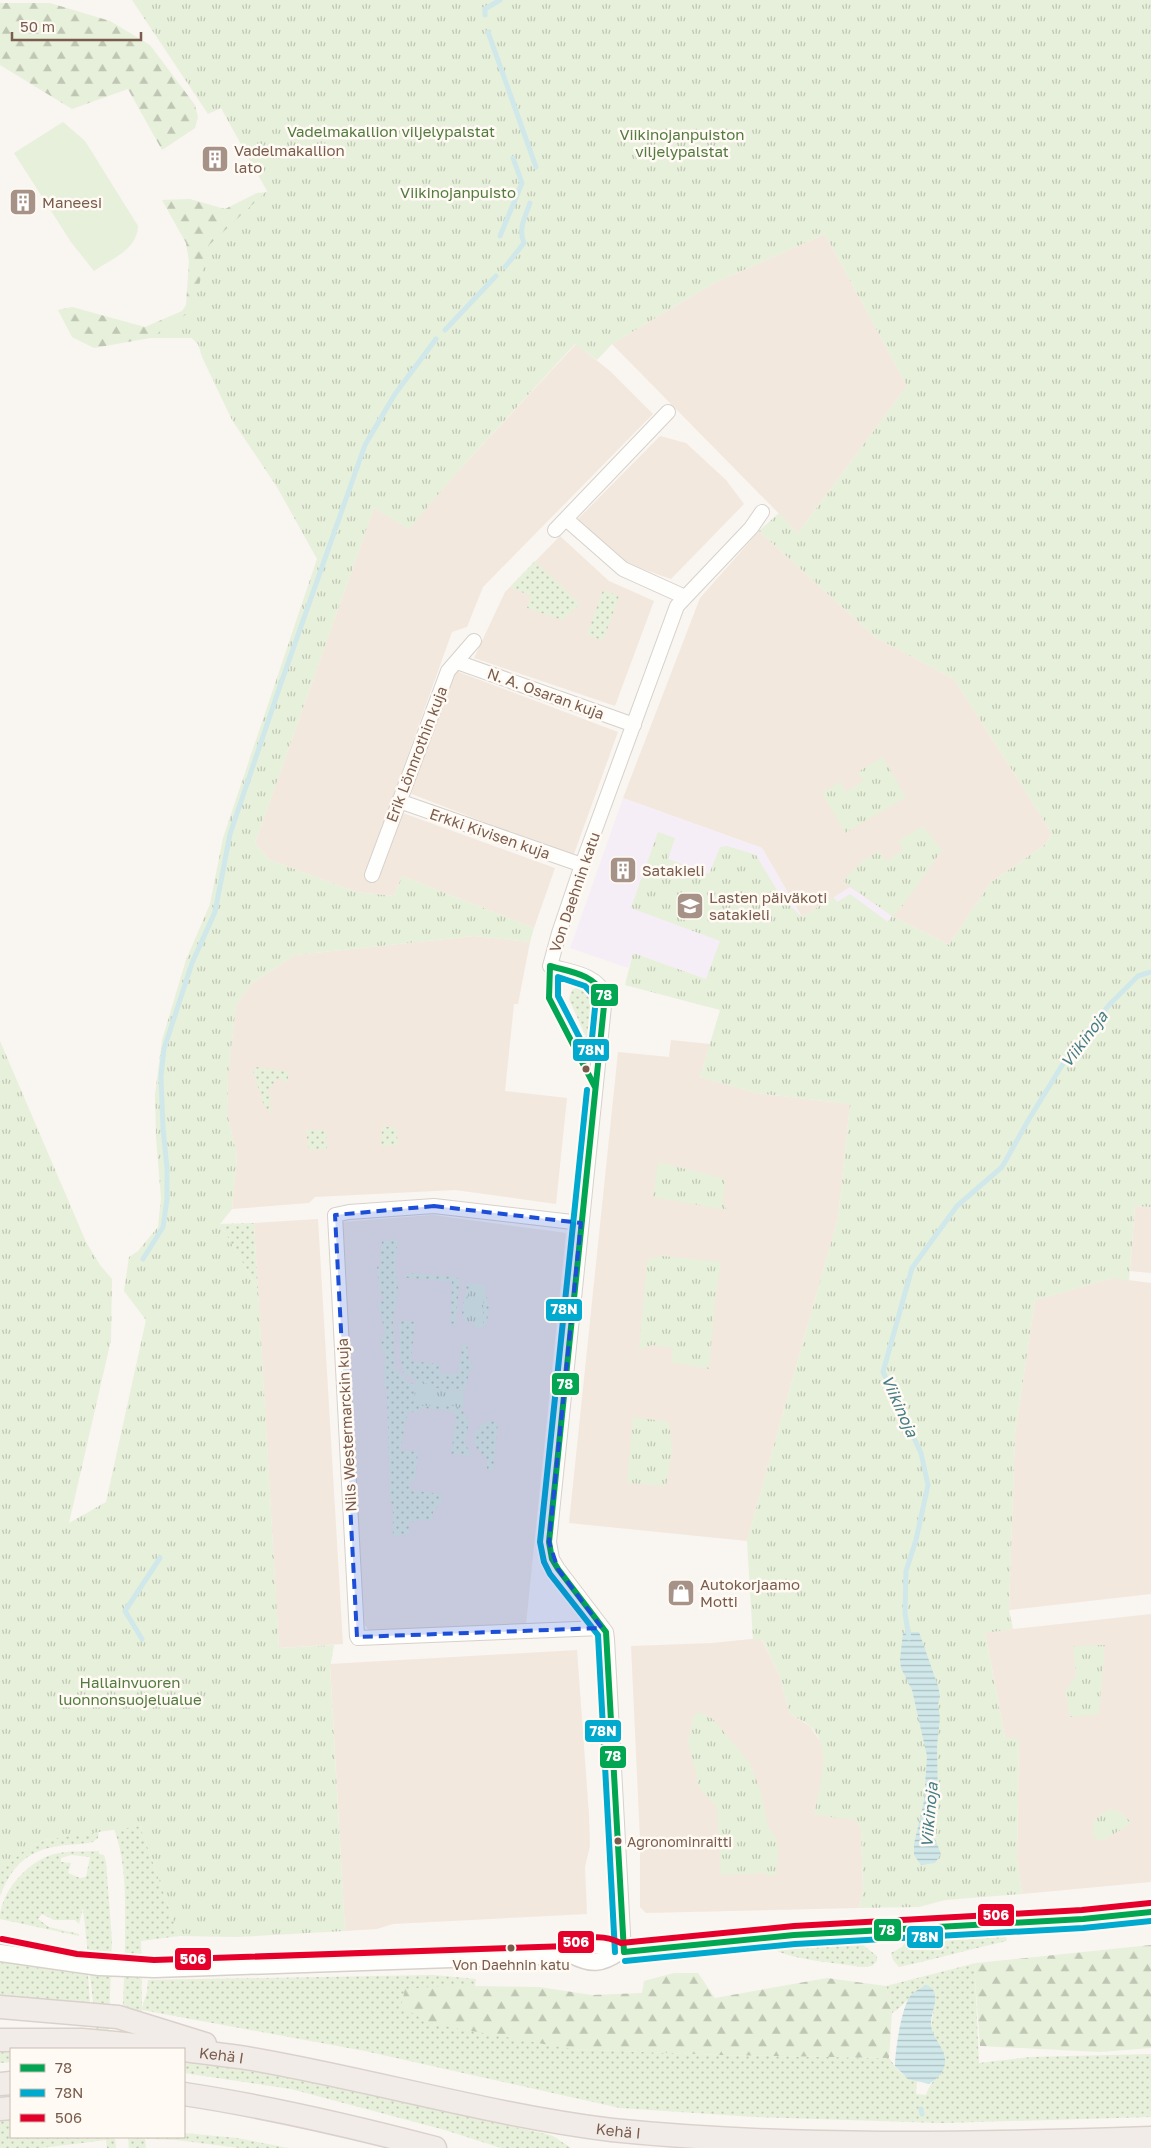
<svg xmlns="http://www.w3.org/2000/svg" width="1151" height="2148" font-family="'Golos Text',sans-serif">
	<defs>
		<pattern id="grass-dots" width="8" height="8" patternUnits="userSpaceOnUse" patternTransform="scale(1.25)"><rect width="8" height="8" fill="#e7f0db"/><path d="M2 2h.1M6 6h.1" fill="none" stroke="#c0c6b4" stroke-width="1.8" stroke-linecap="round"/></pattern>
		<pattern id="forest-firs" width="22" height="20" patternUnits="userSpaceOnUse" patternTransform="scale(1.25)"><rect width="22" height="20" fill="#e7f0db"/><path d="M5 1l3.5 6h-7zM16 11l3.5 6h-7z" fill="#c0c6b4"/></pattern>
		<pattern id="park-tufts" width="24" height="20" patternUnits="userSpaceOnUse" patternTransform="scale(1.25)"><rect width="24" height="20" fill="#e7f0db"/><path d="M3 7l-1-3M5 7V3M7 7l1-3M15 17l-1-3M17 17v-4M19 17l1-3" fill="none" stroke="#c0c6b4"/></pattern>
		<pattern id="water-rules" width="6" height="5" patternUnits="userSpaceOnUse" patternTransform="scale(1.25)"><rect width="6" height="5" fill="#d0e8ea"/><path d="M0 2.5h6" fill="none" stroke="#aebfc0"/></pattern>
	</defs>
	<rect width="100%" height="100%" fill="#f9f5f0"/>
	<path fill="#f2e8de" d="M 825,234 L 907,386 L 798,533 L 612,344 L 712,284 Z
		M 576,344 L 610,371 L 653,414 L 483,587 L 467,627 L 452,632 L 389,808 L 555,868 L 534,928 L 402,876 L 394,896 L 356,892 L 270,860 L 255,843 L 374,508 L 409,528 L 458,471 Z
		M 660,436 L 686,443 L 726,480 L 744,504 L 671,579 L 625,563 L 577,520 Z
		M 759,531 L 875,637 L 954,679 L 1052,833 L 1046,844 L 990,883 L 949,945 L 892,916 L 802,917 L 762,848 L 623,798 L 700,598 Z
		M 560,536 L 609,581 L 654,601 L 615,706 L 474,658 L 505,592 Z
		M 456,671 L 618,732 L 574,854 L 570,855 L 409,793 Z
		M 474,936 L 530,942 L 518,1004 L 514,1004 L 505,1091 L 567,1098 L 556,1204 L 455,1190 L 315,1197 L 309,1203 L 232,1209 L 237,1156 L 227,1113 L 228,1075 L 236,1005 L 251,984 L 295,955 Z
		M 671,1040 L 710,1044 L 700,1077 L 756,1093 L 850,1104 L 838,1218 L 747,1541 L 569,1523 L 618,1052 L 669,1057 Z
		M 1135,1206 L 1151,1207 L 1151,1273 L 1130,1271 Z
		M 433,1215 L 566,1233 L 526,1624 L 462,1630 L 371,1633 L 364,1624 L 342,1222 Z
		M 318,1219 L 343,1644 L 279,1648 L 254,1223 Z
		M 1113,1278 L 1151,1283 L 1151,1594 L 1009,1610 L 1015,1434 L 1035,1300 Z
		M 1151,1614 L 1151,1882 L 1022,1894 L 1017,1858 L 1019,1739 L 1005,1738 L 985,1632 Z
		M 761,1638 L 779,1674 L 790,1714 L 810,1726 L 823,1745 L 824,1761 L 861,1828 L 863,1891 L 859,1908 L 646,1913 L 640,1907 L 640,1839 L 631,1646 L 712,1643 Z
		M 577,1650 L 589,1815 L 590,1846 L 585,1867 L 587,1914 L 393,1924 L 377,1929 L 345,1931 L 330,1664 Z"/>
	<path fill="#f6eef6" d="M 623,798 L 762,848 L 802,917 L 850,887 L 892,916 L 840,997 L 709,973 L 706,979 L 633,953 L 628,968 L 570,948 Z"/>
	<path fill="url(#grass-dots)" fill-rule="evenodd" d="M 535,561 L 580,604 L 562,620 L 527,608 L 531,596 L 512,588 L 511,586 Z
		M 603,590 L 619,596 L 603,641 L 587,634 Z
		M 576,988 L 583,988 L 592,995 L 588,1038 L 586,1037 L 569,999 L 572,990 Z
		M 256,1067 L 289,1072 L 287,1083 L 278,1078 L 267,1092 L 272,1099 L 269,1104 L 272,1110 L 270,1113 L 263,1103 L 253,1071 Z
		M 382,1127 L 396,1127 L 398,1145 L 381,1146 Z
		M 306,1130 L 326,1130 L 327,1149 L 309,1150 Z
		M 254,1223 L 258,1289 L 220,1224 Z
		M 398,1239 L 395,1267 L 398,1287 L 393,1321 L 395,1368 L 407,1381 L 416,1385 L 414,1403 C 430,1407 446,1402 461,1408 L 469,1422 L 465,1442 L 471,1456 L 451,1454 L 456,1419 L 454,1411 L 421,1408 L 418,1412 L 408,1412 L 400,1450 L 418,1452 L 415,1480 L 411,1480 L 410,1490 L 441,1494 L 442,1500 L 433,1512 L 432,1519 L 409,1522 L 409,1534 L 393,1536 C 392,1523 395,1511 390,1499 L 387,1394 L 386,1386 L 384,1386 L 385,1353 L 382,1350 L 381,1337 L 385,1336 C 384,1329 382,1323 382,1316 L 380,1314 L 379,1301 L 383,1301 L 384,1298 L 380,1294 L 377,1267 L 382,1265 L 380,1259 L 382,1241 Z
		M 407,1273 L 455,1277 L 460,1280 L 455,1327 L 450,1323 L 452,1282 L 408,1278 L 404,1277 Z
		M 467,1282 L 470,1284 L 465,1315 L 463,1316 L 462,1312 Z
		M 485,1292 L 489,1305 L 487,1323 L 484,1326 C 481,1318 485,1306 482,1294 Z
		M 399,1320 L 415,1322 L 411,1361 L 439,1364 L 441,1374 L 458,1374 L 462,1344 L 467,1345 L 469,1360 L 473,1365 L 473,1368 L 470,1369 L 465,1390 C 443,1393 421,1385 403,1372 L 400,1355 Z
		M 488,1421 L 498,1422 L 493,1471 L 487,1470 L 487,1459 C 479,1454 470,1441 476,1432 C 478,1427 484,1424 488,1421 Z
		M 140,1826 L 179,1936 L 141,1941 L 142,2008 L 147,1992 L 148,1980 L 433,1975 L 476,1979 L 475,1986 L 446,1986 L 572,2049 L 721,2055 L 889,2058 C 897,2069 902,2078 917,2080 L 916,2094 L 926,2095 C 930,2081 941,2076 945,2062 L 931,2028 L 934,2007 L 922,1988 C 909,1995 905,2005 892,2013 L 886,1986 L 976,1963 L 975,1977 L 979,2063 L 1031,2057 L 1151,2054 L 1151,2117 L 942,2123 L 756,2117 L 620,2108 L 365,2051 L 142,2010 L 143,2049 L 121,2035 C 123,2003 125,1971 125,1939 C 125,1903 127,1863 114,1829 Z
		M 99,1831 L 98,1838 L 93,1842 C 84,1844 75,1844 66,1845 C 29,1849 13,1863 0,1896 L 0,1872 L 23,1851 L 44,1840 Z
		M 99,1851 L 99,1854 L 104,1855 L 106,1862 L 112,1941 L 108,2049 L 98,2049 L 83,1908 L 79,1924 L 75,1920 L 54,1920 L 42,1914 L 38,1919 L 49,1927 L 79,1934 L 79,1936 L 0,1919 C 0,1892 27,1863 51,1855 C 66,1850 84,1852 99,1851 ZM 71,1855 L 90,1857 L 86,1877 L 80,1878 L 68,1873 L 71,1863 L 61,1862 L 61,1858 Z
		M 1005,1934 L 1007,1941 C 971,1949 935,1959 899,1967 L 893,1960 L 891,1953 L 902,1947 L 907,1940 Z
		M 859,1942 L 877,1956 L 877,1961 L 872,1966 L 862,1967 C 844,1964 786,1959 774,1949 L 774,1946 Z
		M 0,1962 L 88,1975 L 90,2003 L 0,1997 Z
		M 11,2051 L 11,2062 L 0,2063 L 0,2052 Z
		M 184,2061 L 291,2077 L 542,2133 L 553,2136 L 571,2148 L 501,2148 L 445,2130 L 291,2089 L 184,2073 Z
		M 11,2119 L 11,2137 L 115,2137 L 116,2148 L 107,2148 L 106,2140 L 41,2148 L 0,2148 L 0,2120 Z
		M 184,2133 L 237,2138 L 288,2148 L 240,2148 L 176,2140 L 147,2139 L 147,2137 L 184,2137 Z
		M 128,2137 L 145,2137 L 146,2148 L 129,2148 Z"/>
	<path fill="url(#forest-firs)" d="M 0,3 L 50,3 L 110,21 L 150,45 L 195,105 L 198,117 L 195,128 L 162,150 L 128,89 L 72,109 L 0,65 Z
		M 267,192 L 198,344 L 192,338 L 150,338 L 94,348 L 72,337 L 58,310 L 72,307 L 145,327 L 182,311 L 186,305 L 189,261 L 186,243 L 162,200 L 190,199 L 225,209 L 257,193 Z
		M 1151,1945 L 1151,2048 L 1100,2052 L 980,2046 L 975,1977 L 976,1963 Z
		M 674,1973 L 698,1973 L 715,1998 L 827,1978 L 886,1986 L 892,2013 L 889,2058 L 721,2055 L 572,2049 L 433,2024 L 401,2007 L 405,1989 L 446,1986 L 475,1986 L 539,1987 L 592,1995 L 642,1993 L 644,1981 Z"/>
	<path fill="url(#park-tufts)" d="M 132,0 L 1151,0 L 1151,1207 L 1135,1206 L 1129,1281 L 1113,1278 L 1035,1300 L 1015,1434 L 1009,1610 L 1013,1629 L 985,1633 L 1005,1738 L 1019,1738 L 1017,1858 L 1022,1894 L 945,1900 L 919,1907 L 859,1908 L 863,1891 L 861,1828 L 856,1820 L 814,1815 C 819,1787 834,1748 810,1726 C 805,1721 796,1718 790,1714 L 779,1674 L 762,1639 L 753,1640 L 747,1541 L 838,1218 L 850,1104 L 756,1093 L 700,1077 L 720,1010 L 625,985 L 633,953 L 706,979 L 720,941 L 631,908 L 658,832 L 675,838 L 668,859 L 709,874 L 720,847 L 727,846 L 756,855 L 781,897 L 802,917 L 834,897 L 837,902 L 850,894 L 888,922 L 892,916 L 843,881 L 862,861 L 879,851 L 886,861 L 903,850 L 898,841 L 923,826 L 942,850 L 901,908 L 892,916 L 949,945 L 990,883 L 1046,844 L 1052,833 L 954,679 L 875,637 L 759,531 L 779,513 L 798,533 L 907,386 L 825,234 L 712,284 L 612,344 L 597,360 L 575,344 L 458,471 L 409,529 L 374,508 L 255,843 L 270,860 L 356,892 L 394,896 L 402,876 L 534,928 L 530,942 L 474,936 L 295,955 L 251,984 L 236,1005 L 228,1075 L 227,1113 L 237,1156 L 232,1209 L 220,1224 L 258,1289 L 279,1648 L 334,1645 L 330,1668 L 345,1931 L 236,1937 L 179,1936 L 140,1826 L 44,1840 L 23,1851 L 0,1872 L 0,1041 L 86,1242 L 100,1265 L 112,1279 L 111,1340 L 69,1523 L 106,1502 L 146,1320 L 124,1291 L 129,1257 L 138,1251 L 158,1227 L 161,1198 L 156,1137 L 155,1095 L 162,1040 L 186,960 L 210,904 L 223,838 L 317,559 L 277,487 L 232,420 L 202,357 L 198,344 L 192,338 L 150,338 L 193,310 L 209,245 L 267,191 L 221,108 L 208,114 Z
		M 883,757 L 906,797 L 845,833 L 822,793 L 840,782 L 846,792 L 863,781 L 858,772 Z
		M 658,1162 L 725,1179 L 723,1203 L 727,1210 L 653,1197 Z
		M 662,1256 L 721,1262 L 715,1300 L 709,1369 L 672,1362 L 673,1348 L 652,1345 L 639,1350 L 647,1260 Z
		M 470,1284 L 485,1285 L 485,1292 L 482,1295 C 485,1306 481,1318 484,1326 L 476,1329 L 474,1324 L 465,1321 L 464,1316 Z
		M 416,1379 L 436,1388 L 448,1391 L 463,1391 L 464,1406 L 461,1408 L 449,1405 L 416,1406 L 414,1403 Z
		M 633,1417 L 669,1422 L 672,1449 L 666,1486 L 627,1483 Z
		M 1105,1645 L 1099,1714 L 1070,1717 L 1065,1691 L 1076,1676 L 1073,1646 Z
		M 700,1712 L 713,1719 L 750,1763 L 761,1792 L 768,1827 L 775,1835 L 778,1849 L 776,1875 L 767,1876 L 766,1873 L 721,1875 L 717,1807 L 697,1786 L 697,1777 L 688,1742 L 693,1716 Z
		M 1112,1809 L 1120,1812 L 1132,1823 L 1102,1841 L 1093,1837 L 1094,1821 L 1101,1814 Z"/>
	<path fill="#e7f0db" d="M 63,122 L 85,141 L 138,226 C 137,250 111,259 94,271 L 71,242 L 14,153 Z"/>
	<path fill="url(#water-rules)" d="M 909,1632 L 919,1632 L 938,1686 L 940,1696 L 938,1705 L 940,1718 L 937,1746 L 938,1800 L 933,1834 L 941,1854 L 935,1863 L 921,1865 L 914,1855 L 914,1844 L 924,1801 L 927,1756 L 912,1690 L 901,1668 L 900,1659 L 903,1633 Z
		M 925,1985 C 943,1989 932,2010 931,2022 C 930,2037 947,2049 945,2063 C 944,2073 937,2079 929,2084 L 908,2079 L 895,2066 C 895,2051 902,2003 912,1994 C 916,1990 921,1989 925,1985 Z"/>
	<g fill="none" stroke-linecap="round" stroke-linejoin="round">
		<path stroke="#d0e8ea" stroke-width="5" d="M 485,15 L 485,9 L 500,0
			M 488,32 L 536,167
			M 500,236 L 522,183 L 513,158
			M 505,267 L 524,243 C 518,229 525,217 530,203
			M 445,330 L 496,276
			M 143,1259 L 163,1227 L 167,1199 L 167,1168 L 163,1128 L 161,1076 L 164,1049 L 192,963 L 215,912 L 230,834 L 280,686 L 365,445 L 395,394 L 436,339
			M 909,1638 L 905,1613 L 906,1571 L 916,1540 L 928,1485 L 921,1453 L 883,1372 L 912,1268 L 957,1206 L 1002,1167 L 1029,1119 L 1069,1054 L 1109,1005 L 1138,976 L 1151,972
			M 142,1639 L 125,1611 L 160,1558
			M 921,2109 L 922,2114"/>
		<g stroke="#d7d1cb" stroke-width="16">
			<path id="minor" d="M 566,519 L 623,569 L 685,597
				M 555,530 L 668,412
				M 457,662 L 634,725
				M 399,801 L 582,865
				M 372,875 L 448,671 L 474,641
				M 581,1223 L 434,1206 L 349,1212 L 335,1215 L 357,1636 L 358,1638 L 602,1628
				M 624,1952 L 607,1639 L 606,1632 L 558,1569 L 552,1559 L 549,1542 L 605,996 C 598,974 570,972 550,966 L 559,933 L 582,865 L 677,606 L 751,528 L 762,512"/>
		</g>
		<g stroke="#d7d1cb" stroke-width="19">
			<path id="tertiary" d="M 0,1953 L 99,1967 L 154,1969 L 572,1955 C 591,1965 602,1964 619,1952 L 794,1935 L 1083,1919 L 1151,1912
				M 572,1955 C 590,1943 601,1942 619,1952"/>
		</g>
		<g stroke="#dad1cc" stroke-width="25">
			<g id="trunk">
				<path d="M 0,2007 L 118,2017 L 205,2044"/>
				<path d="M 0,2040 L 82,2040 L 179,2049"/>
				<path id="s1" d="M 184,2050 C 206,2053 229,2055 252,2059 C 373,2080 490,2115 612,2130 C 789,2148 973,2144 1151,2138"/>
				<path d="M 0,2084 L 11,2083"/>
				<path d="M 184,2094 C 270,2107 351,2126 435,2148"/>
				<path d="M 0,2109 L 11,2108"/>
			</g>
		</g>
		<use href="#minor" stroke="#fefefd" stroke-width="14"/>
		<use href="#tertiary" stroke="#fefefd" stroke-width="16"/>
		<use href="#trunk" stroke="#f2ece8" stroke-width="22"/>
		<g stroke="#fffaf3" stroke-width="10">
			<path id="bus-1" d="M 595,1087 L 549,998 L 550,966 C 571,972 594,974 605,996 L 549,1542 L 552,1559 L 558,1569 L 606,1632 L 624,1952
				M 624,1952 L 794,1935 L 1083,1919 L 1151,1912"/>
		</g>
		<g stroke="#fffaf3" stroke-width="10">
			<path id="bus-2" d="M 558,977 L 585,986 L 596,998 L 590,1058 L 558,996 Z
				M 587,1090 L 540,1542 L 544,1562 L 550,1574 L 598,1635 L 615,1952
				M 625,1961 L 795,1944 L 1083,1928 L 1151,1921"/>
		</g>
		<g stroke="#fffaf3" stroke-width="10">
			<path id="bus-3" d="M 2,1939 L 77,1954 L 154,1960 L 569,1946 C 587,1936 602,1934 621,1943 L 794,1926 L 1082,1910 L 1150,1903"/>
		</g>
		<use href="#bus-1" stroke="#00a651" stroke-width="6"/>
		<use href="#bus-2" stroke="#00a9ce" stroke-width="6"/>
		<use href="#bus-3" stroke="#e4002b" stroke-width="6"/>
	</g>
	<path fill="#1d4ed8" fill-opacity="0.2" stroke="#1d4ed8" stroke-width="4" stroke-dasharray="10 6" stroke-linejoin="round" d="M 434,1206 L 581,1223 L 549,1542 L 558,1569 L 602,1628 L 357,1637 L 335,1215 Z"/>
	<defs>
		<g id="building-square" transform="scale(1.4375)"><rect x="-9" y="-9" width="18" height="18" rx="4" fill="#a69286" stroke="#fffaf3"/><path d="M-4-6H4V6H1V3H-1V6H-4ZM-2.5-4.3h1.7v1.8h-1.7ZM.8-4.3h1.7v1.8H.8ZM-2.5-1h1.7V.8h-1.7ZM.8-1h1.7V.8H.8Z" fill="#fff"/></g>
		<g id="school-square" transform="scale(1.4375)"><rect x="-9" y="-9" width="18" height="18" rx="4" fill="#a69286" stroke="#fffaf3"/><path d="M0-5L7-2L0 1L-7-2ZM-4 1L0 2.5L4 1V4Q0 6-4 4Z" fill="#fff"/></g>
		<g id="shop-square" transform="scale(1.4375)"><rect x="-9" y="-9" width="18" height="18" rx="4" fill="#a69286" stroke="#fffaf3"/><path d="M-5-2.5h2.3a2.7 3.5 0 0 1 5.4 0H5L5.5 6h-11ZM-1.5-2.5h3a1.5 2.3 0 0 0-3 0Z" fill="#fff"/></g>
	</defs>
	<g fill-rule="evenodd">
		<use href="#building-square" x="215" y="159"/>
		<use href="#building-square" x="23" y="202"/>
		<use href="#building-square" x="623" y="870"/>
		<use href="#school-square" x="690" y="906"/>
		<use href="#shop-square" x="681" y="1593"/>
	</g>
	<g fill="#7a5c4d" stroke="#fffaf3" stroke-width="2">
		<circle cx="586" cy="1069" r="4.5"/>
		<circle cx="618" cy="1841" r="4.5"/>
		<circle cx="511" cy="1948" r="4.5"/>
	</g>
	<g text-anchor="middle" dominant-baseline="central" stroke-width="5" stroke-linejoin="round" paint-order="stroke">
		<g font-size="14" fill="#7a5c4d" stroke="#fffaf3" text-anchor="start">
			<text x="627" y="1841">Agronominraitti</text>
			<text x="511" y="1964" text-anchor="middle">Von Daehnin katu</text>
		</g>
		<g font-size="15" fill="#537a41" stroke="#fffaf3">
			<text x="391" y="131">Vadelmakallion viljelypalstat</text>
			<text x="682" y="134">Viikinojanpuiston<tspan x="682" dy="17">viljelypalstat</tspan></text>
			<text x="458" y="192">Viikinojanpuisto</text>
			<text x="130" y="1682">Hallainvuoren<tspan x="130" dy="17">luonnonsuojelualue</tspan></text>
		</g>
		<g font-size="15" fill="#7a5c4d" stroke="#fffaf3" text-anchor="start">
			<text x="234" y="150">Vadelmakallion<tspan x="234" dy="17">lato</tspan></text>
			<text x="42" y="202">Maneesi</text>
			<text x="642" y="870">Satakieli</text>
			<text x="709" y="897">Lasten päiväkoti<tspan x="709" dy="17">satakieli</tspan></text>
			<text x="700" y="1584">Autokorjaamo<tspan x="700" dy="17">Motti</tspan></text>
		</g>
		<g font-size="15" fill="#7a5c4d" stroke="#fffaf3">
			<text transform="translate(546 693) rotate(20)">N. A. Osaran kuja</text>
			<text transform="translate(416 754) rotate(-69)">Erik Lönnrothin kuja</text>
			<text transform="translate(490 833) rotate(19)">Erkki Kivisen kuja</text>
			<text transform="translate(574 892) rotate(-71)">Von Daehnin katu</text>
			<text transform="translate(346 1425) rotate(-93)">Nils Westermarckin kuja</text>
			<text stroke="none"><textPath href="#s1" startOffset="38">Kehä I</textPath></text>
			<text stroke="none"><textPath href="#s1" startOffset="442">Kehä I</textPath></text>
		</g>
		<g font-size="16" font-style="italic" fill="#437c86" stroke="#fffaf3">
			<text transform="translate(1084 1039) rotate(-53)">Viikinoja</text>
			<text transform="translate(900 1406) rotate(66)">Viikinoja</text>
			<text transform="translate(929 1815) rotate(-85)">Viikinoja</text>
		</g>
	</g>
	<g stroke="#fffaf3" stroke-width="2">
		<rect x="590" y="983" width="29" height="24" rx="5" fill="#00a651"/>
		<rect x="572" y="1038" width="38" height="24" rx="5" fill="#00a9ce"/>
		<rect x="545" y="1298" width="38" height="24" rx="5" fill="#00a9ce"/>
		<rect x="551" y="1372" width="29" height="24" rx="5" fill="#00a651"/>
		<rect x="584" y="1719" width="38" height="24" rx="5" fill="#00a9ce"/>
		<rect x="599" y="1745" width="28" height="24" rx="5" fill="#00a651"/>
		<rect x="977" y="1903" width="38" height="24" rx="5" fill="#e4002b"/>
		<rect x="873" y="1918" width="29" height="24" rx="5" fill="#00a651"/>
		<rect x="906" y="1925" width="38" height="24" rx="5" fill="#00a9ce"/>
		<rect x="557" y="1930" width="38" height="24" rx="5" fill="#e4002b"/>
		<rect x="174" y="1947" width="38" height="24" rx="5" fill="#e4002b"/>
	</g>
	<g font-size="14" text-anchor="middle" font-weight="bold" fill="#fff">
		<text x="604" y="1000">78</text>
		<text x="591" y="1055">78N</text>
		<text x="564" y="1314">78N</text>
		<text x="565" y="1389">78</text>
		<text x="603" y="1736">78N</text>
		<text x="613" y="1761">78</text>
		<text x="996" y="1920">506</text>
		<text x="887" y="1935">78</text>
		<text x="925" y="1942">78N</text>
		<text x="576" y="1947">506</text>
		<text x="193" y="1964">506</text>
	</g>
	<rect x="10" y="2048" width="175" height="90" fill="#fffaf3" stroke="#cabbb1"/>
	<rect x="20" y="2064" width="25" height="8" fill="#00a651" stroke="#cabbb1"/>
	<text x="55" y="2073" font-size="15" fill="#7a5c4d">78</text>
	<rect x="20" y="2089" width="25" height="8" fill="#00a9ce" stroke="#cabbb1"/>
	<text x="55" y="2098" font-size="15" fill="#7a5c4d">78N</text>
	<rect x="20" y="2114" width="25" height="8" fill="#e4002b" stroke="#cabbb1"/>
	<text x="55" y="2123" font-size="15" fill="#7a5c4d">506</text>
	<path d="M12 32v8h129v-8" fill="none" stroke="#7a5c4d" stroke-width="2.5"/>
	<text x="20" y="32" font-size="15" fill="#7a5c4d" stroke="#fffaf3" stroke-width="4" paint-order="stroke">50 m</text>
</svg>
